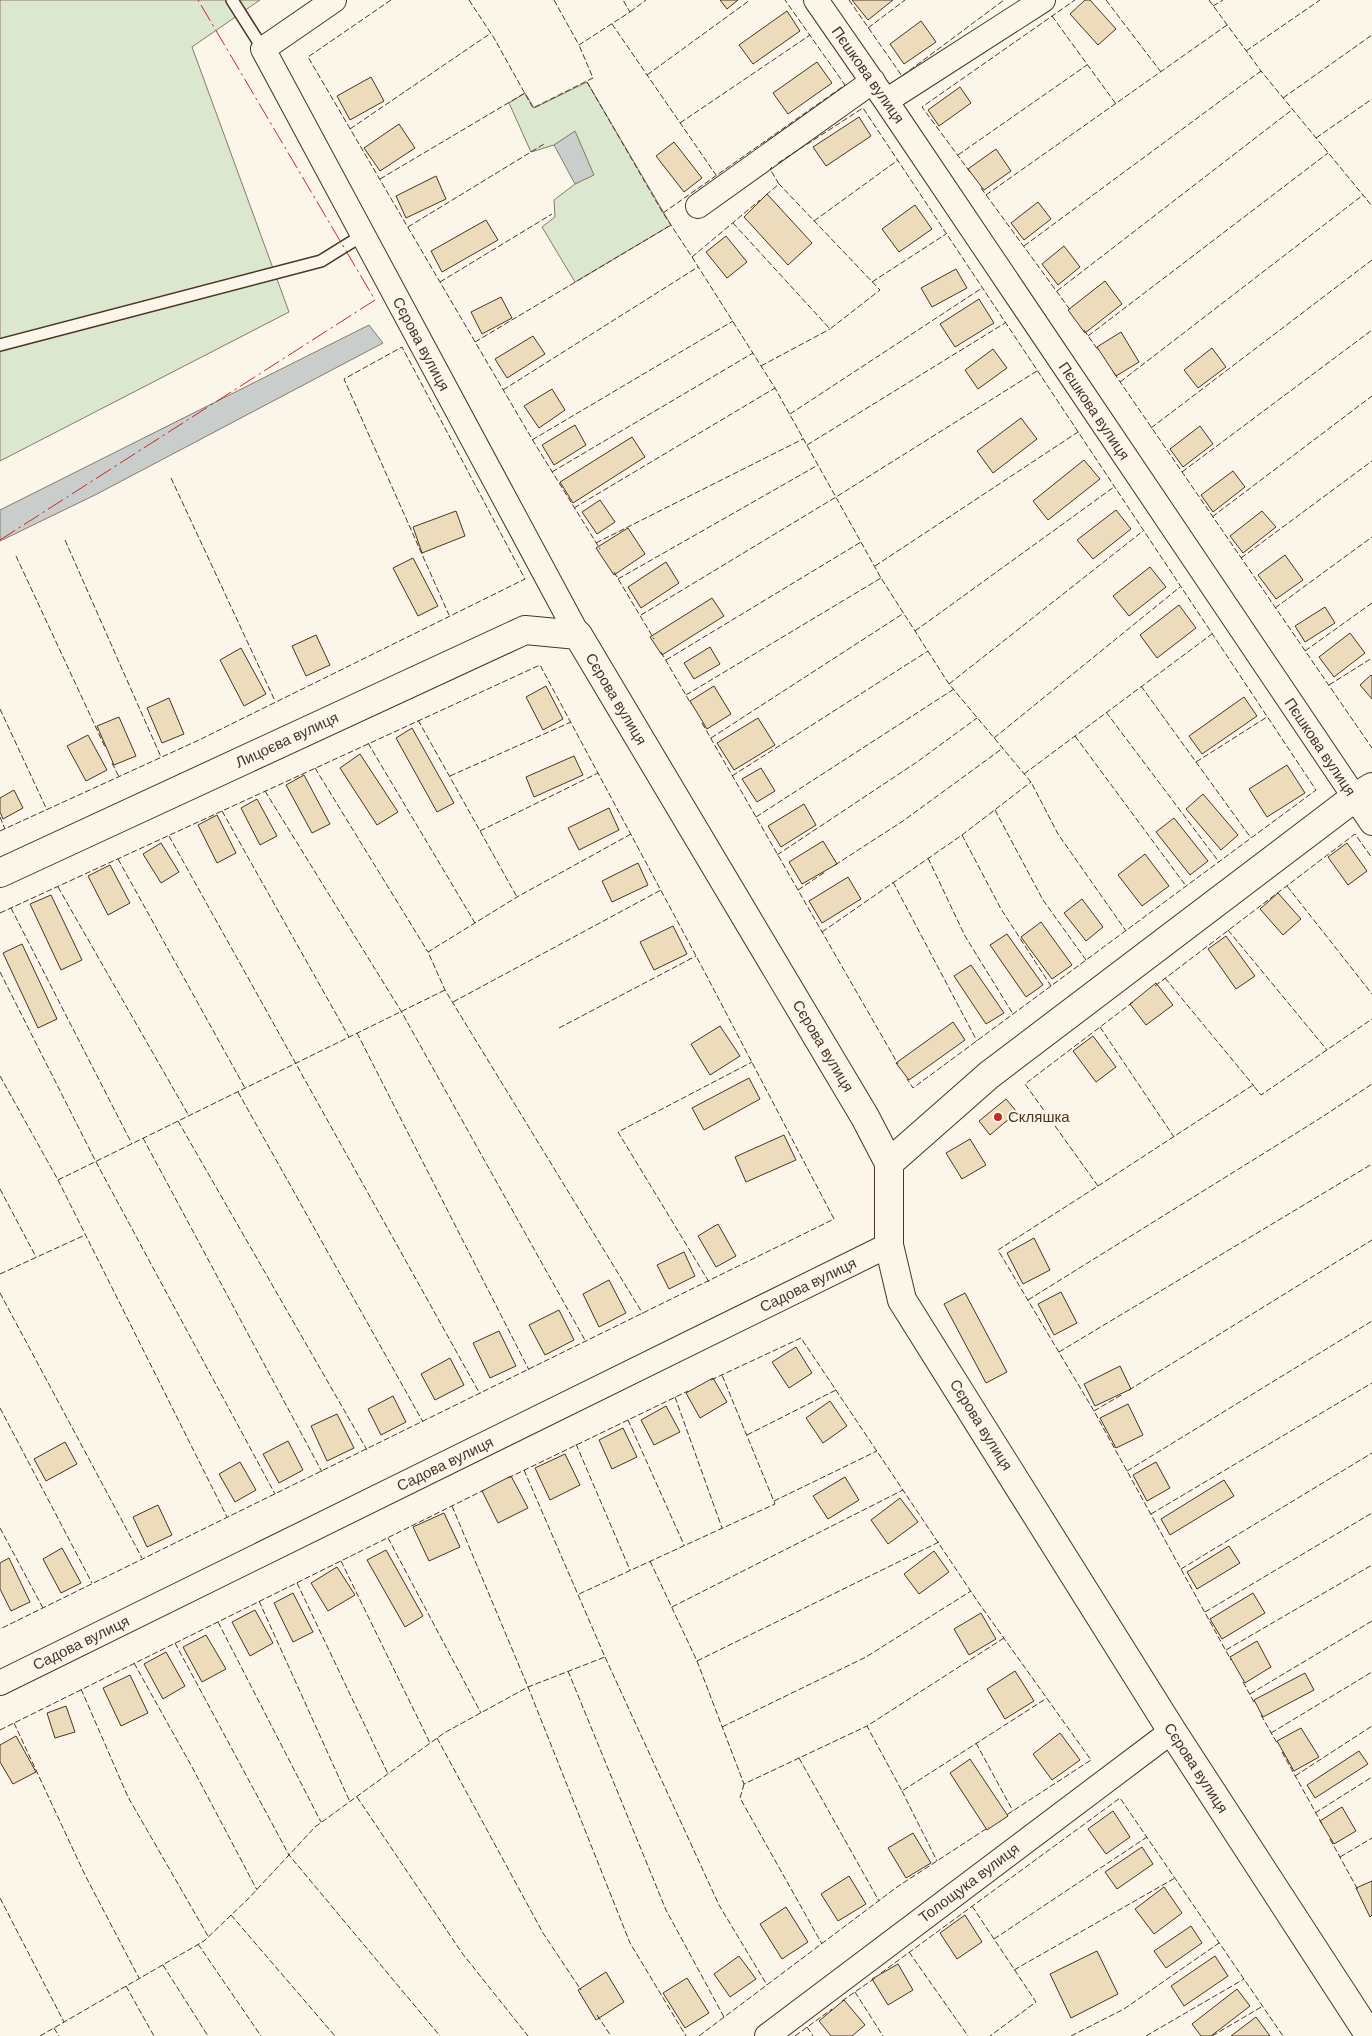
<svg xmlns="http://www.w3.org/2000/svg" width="1372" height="2036" font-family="'DM Sans',sans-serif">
	<rect width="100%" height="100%" fill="#fbf6e9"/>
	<path fill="#dce7d0" stroke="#887966" d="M 0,0 L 260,0 L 192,47 L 289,312 L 0,461 Z
		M 587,82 L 671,225 L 575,282 L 542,227 L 555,217 L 554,200 L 575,184 L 593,174 L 575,132 L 554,145 L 531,152 L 509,103 L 525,93 L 534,108 Z"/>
	<path fill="#c9cecd" stroke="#887966" d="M 575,131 L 594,175 L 575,184 L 554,145 Z
		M 369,325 L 383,343 L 95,495 L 0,541 L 0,510 Z"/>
	<path fill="#ecdcbc" stroke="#4a3520" d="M 720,0 L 738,0 L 727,9 Z
		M 852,0 L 893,0 L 868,20 Z
		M 1085,0 L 1090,0 L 1116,29 L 1098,45 L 1070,14 Z
		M 787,11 L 800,31 L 753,64 L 739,45 Z
		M 921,21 L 936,42 L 904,64 L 890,44 Z
		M 817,62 L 832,83 L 788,114 L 773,93 Z
		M 371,77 L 384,101 L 350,120 L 337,96 Z
		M 960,87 L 971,103 L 939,126 L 928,110 Z
		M 859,117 L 871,136 L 826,166 L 813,147 Z
		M 399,124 L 415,148 L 380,171 L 364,148 Z
		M 674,142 L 702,178 L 684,192 L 656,156 Z
		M 996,149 L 1011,171 L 984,190 L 968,169 Z
		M 436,176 L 446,199 L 406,218 L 396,196 Z
		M 767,194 L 812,243 L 788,265 L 744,217 Z
		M 1038,202 L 1051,219 L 1024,240 L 1011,223 Z
		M 915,205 L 932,229 L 899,252 L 882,229 Z
		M 486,220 L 498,240 L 442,272 L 431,251 Z
		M 726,236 L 747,262 L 727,278 L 706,252 Z
		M 1064,246 L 1080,267 L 1058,285 L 1042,264 Z
		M 956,269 L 967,288 L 932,307 L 921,288 Z
		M 1105,281 L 1122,304 L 1085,333 L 1068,310 Z
		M 501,297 L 512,318 L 482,334 L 471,312 Z
		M 979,299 L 994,323 L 955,347 L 940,324 Z
		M 1121,332 L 1139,362 L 1116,376 L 1097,347 Z
		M 533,336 L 545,354 L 507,378 L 495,359 Z
		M 1212,348 L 1226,367 L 1198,388 L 1184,370 Z
		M 993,349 L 1007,368 L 978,389 L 965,370 Z
		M 552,389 L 565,410 L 539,428 L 524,406 Z
		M 1021,418 L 1037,439 L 993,473 L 977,451 Z
		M 575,425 L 586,445 L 554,465 L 542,445 Z
		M 1200,426 L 1213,444 L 1183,467 L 1170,449 Z
		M 632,437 L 645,457 L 573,503 L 560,482 Z
		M 1084,460 L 1100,479 L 1048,520 L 1033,501 Z
		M 1233,471 L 1245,487 L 1213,512 L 1201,495 Z
		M 600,500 L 615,522 L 597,534 L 582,512 Z
		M 1116,510 L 1131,529 L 1093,559 L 1077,540 Z
		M 456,511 L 465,536 L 422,553 L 413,527 Z
		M 1262,511 L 1276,527 L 1243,553 L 1230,536 Z
		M 628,528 L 645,554 L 614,575 L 596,548 Z
		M 1285,555 L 1303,580 L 1276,599 L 1258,575 Z
		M 413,558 L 438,606 L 418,616 L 393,568 Z
		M 666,562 L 679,583 L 641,608 L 628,587 Z
		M 1150,567 L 1166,587 L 1129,616 L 1113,596 Z
		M 712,598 L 724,616 L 662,655 L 650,637 Z
		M 1179,605 L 1196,628 L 1157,658 L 1140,635 Z
		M 1325,607 L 1335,623 L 1305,642 L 1295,626 Z
		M 1350,633 L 1365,653 L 1334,677 L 1319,657 Z
		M 316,635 L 330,665 L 306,676 L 292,646 Z
		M 710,647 L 720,664 L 694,679 L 684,663 Z
		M 241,648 L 266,694 L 244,706 L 220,660 Z
		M 1371,675 L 1372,676 L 1372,699 L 1360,685 Z
		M 546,686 L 563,719 L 543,730 L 526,697 Z
		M 714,686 L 731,714 L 707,729 L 690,701 Z
		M 1244,697 L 1257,716 L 1202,754 L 1189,736 Z
		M 169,698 L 184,734 L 162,743 L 147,708 Z
		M 119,717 L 136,756 L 114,765 L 97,726 Z
		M 758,718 L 775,745 L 734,770 L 717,743 Z
		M 412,728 L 454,803 L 437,812 L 396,738 Z
		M 88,735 L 107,770 L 86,781 L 67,746 Z
		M 360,754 L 398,812 L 377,825 L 340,768 Z
		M 574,756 L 583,775 L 534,797 L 526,777 Z
		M 1287,765 L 1305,793 L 1267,817 L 1249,789 Z
		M 761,768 L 775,791 L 757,802 L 742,779 Z
		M 304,775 L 330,824 L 312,833 L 286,785 Z
		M 14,790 L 23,808 L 3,819 L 0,812 L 0,798 Z
		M 1203,794 L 1238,835 L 1221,850 L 1186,809 Z
		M 257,799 L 277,836 L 260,845 L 241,808 Z
		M 804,804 L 816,825 L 781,847 L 768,826 Z
		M 609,808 L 619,830 L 579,850 L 568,828 Z
		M 217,815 L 236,853 L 217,863 L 198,825 Z
		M 1174,818 L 1208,861 L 1190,875 L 1156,832 Z
		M 823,841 L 837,864 L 802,884 L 789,862 Z
		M 161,843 L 179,872 L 161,883 L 143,854 Z
		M 1347,843 L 1367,871 L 1348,885 L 1328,857 Z
		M 1145,854 L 1169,886 L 1142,906 L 1118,875 Z
		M 638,863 L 648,885 L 612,902 L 602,881 Z
		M 110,865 L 130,903 L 108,915 L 88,876 Z
		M 848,877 L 861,899 L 822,923 L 809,901 Z
		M 1278,893 L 1301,919 L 1283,935 L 1260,909 Z
		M 51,895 L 82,960 L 61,970 L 30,904 Z
		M 1082,899 L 1103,927 L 1086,941 L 1064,913 Z
		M 1041,922 L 1072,965 L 1052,979 L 1021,937 Z
		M 673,926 L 687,954 L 654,970 L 640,942 Z
		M 1007,934 L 1043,985 L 1026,997 L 990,945 Z
		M 1226,936 L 1255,976 L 1236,989 L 1208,949 Z
		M 22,944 L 57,1019 L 38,1028 L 3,953 Z
		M 971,965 L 1004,1013 L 986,1024 L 954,976 Z
		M 1156,983 L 1173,1005 L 1146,1025 L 1130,1004 Z
		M 953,1022 L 965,1040 L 909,1080 L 896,1063 Z
		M 720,1026 L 740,1056 L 710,1075 L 691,1044 Z
		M 1093,1036 L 1116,1067 L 1096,1082 L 1073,1051 Z
		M 749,1078 L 760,1099 L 704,1130 L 692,1108 Z
		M 1006,1099 L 1017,1112 L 990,1135 L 979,1121 Z
		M 784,1135 L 796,1160 L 746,1182 L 735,1157 Z
		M 970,1139 L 986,1165 L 962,1179 L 946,1153 Z
		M 718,1224 L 736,1256 L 716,1267 L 698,1236 Z
		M 1034,1238 L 1050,1270 L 1023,1284 L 1007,1253 Z
		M 684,1252 L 695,1276 L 669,1289 L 657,1265 Z
		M 609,1280 L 626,1313 L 599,1327 L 583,1294 Z
		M 1061,1292 L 1077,1323 L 1054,1335 L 1038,1304 Z
		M 965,1293 L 1007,1372 L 986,1383 L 944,1304 Z
		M 559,1310 L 574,1340 L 545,1355 L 529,1325 Z
		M 499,1331 L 516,1366 L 490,1378 L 473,1343 Z
		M 796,1347 L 812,1373 L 789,1388 L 772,1362 Z
		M 450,1358 L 464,1385 L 435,1400 L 421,1374 Z
		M 1120,1366 L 1131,1389 L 1095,1406 L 1084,1384 Z
		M 713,1378 L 727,1402 L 700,1418 L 686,1393 Z
		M 393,1396 L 406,1422 L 381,1435 L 368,1409 Z
		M 830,1401 L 847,1426 L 823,1443 L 806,1418 Z
		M 1128,1404 L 1143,1435 L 1116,1448 L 1100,1418 Z
		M 666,1406 L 680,1432 L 654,1445 L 641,1420 Z
		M 337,1414 L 354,1448 L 327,1461 L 311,1426 Z
		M 623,1428 L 637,1457 L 612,1469 L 599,1440 Z
		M 288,1441 L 303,1470 L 279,1483 L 263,1454 Z
		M 65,1442 L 77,1464 L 46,1481 L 34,1459 Z
		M 565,1454 L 580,1485 L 550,1500 L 535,1468 Z
		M 240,1462 L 256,1490 L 235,1502 L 219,1474 Z
		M 1156,1462 L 1170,1488 L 1147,1501 L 1133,1475 Z
		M 511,1476 L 528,1508 L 498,1523 L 482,1491 Z
		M 845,1477 L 859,1500 L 828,1519 L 813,1496 Z
		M 1224,1480 L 1234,1496 L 1170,1535 L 1161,1519 Z
		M 900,1498 L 918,1522 L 888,1544 L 871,1520 Z
		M 158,1505 L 172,1535 L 147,1547 L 133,1517 Z
		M 444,1513 L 460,1547 L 429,1561 L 413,1527 Z
		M 1229,1546 L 1240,1563 L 1197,1589 L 1187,1572 Z
		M 62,1548 L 81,1583 L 61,1593 L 43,1559 Z
		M 386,1550 L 423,1616 L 405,1627 L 367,1560 Z
		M 934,1551 L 949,1572 L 919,1594 L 904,1574 Z
		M 9,1558 L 30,1602 L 11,1611 L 0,1589 L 0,1563 Z
		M 337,1567 L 355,1595 L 328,1611 L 311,1583 Z
		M 293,1593 L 313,1632 L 293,1642 L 274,1603 Z
		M 1253,1593 L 1265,1613 L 1222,1639 L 1210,1619 Z
		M 255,1610 L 273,1643 L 250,1656 L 232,1622 Z
		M 981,1613 L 996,1639 L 969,1655 L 954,1629 Z
		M 206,1635 L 226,1669 L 202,1682 L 183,1647 Z
		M 1257,1641 L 1271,1667 L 1245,1683 L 1230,1657 Z
		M 166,1652 L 185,1686 L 163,1699 L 144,1664 Z
		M 1015,1671 L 1034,1701 L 1005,1719 L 987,1689 Z
		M 1305,1673 L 1314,1690 L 1263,1717 L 1254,1700 Z
		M 130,1675 L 148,1713 L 121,1726 L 103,1688 Z
		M 66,1706 L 75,1732 L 55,1738 L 47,1713 Z
		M 1301,1728 L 1319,1757 L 1294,1771 L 1277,1741 Z
		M 1060,1733 L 1080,1760 L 1052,1780 L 1033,1754 Z
		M 16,1736 L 36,1772 L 13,1784 L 0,1762 L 0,1745 Z
		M 1359,1751 L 1368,1764 L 1315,1798 L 1307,1785 Z
		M 970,1759 L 1008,1816 L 987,1830 L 950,1773 Z
		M 1342,1807 L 1356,1831 L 1334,1844 L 1320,1821 Z
		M 1113,1811 L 1130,1837 L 1106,1854 L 1088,1829 Z
		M 913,1833 L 931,1863 L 906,1878 L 888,1848 Z
		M 1142,1847 L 1153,1864 L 1117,1889 L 1105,1872 Z
		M 849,1876 L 866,1904 L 838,1921 L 821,1894 Z
		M 1372,1881 L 1372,1915 L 1370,1917 L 1356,1888 Z
		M 1164,1887 L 1182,1913 L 1154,1934 L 1135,1909 Z
		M 786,1907 L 808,1942 L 782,1959 L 760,1924 Z
		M 965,1915 L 982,1942 L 957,1959 L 940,1933 Z
		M 1191,1926 L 1202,1943 L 1166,1968 L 1154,1951 Z
		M 1097,1951 L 1118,1994 L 1071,2018 L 1050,1974 Z
		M 739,1956 L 756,1979 L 730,1997 L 714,1974 Z
		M 1215,1956 L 1228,1976 L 1184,2006 L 1171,1986 Z
		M 898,1964 L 913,1990 L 888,2005 L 872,1979 Z
		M 606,1972 L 624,2002 L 596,2020 L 578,1990 Z
		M 687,1978 L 709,2013 L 685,2028 L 663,1993 Z
		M 1237,1989 L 1250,2006 L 1211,2036 L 1201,2036 L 1192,2024 Z
		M 844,2000 L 865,2025 L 852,2036 L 831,2036 L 819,2021 Z
		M 1256,2017 L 1270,2036 L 1231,2036 Z"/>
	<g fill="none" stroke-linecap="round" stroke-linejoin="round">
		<g stroke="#4a3520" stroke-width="14">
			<path id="service" d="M 232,0 L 263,49
				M 0,345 L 321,261 L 363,235"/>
		</g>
		<g stroke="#4a3520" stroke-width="26">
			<path id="minor" d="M 334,0 L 263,49 L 578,635
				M 816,0 L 886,101 L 1372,823
				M 886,101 L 1043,0
				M 698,206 L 873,81
				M 0,1683 L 889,1245
				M 767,2036 L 1172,1731"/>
		</g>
		<g stroke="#4a3520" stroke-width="30">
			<path id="tertiary" d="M 0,873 L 525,630 L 578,635 L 865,1117 L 889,1163 L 889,1245 L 902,1300 L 1172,1731 L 1370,2036
				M 889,1163 L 989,1075 L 1354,798 L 1372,787"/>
		</g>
		<use href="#service" stroke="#fbf6e9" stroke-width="11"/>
		<use href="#minor" stroke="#fbf6e9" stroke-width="24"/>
		<use href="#tertiary" stroke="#fbf6e9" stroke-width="28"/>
		<path stroke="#4a3520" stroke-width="1" stroke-dasharray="6 2.5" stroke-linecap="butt" d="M 391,0 L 308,57 L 535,444 L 600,549
			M 469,0 L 494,38 L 533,108 L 593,78 L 579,45
			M 554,0 L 579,45 L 630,12 L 623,0
			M 849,0 L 902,76 L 1004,0
			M 1106,0 L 1161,72
			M 1209,0 L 1261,71 L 1372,206
			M 1213,6 L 1223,0
			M 630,12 L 646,0
			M 1052,16 L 1116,104
			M 612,24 L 716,175
			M 868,28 L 905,0
			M 1246,51 L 1320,0
			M 647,75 L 750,0
			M 587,82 L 663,213 L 692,257 L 760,200
			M 1283,98 L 1372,35
			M 680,123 L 810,35
			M 350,129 L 491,33
			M 1316,138 L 1372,99
			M 958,155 L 1087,65
			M 778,163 L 863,108 L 1316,790 L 913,1088 L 907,1079
			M 970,172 L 922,107 L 1075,0
			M 380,179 L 525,93
			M 981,188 L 1071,311
			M 766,195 L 779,184 L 770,169 L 772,167
			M 986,195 L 1227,25
			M 663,213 L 845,85 L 785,0
			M 814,221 L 898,160
			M 733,223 L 830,329 L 880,290 L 779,184
			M 408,227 L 544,144
			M 1024,246 L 1261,71
			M 692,257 L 775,388 L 881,578 L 949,684 L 1031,782 L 1058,834 L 1126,931
			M 440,282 L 552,214
			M 872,282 L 946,234
			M 1057,291 L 1293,109
			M 1084,330 L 1098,350
			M 1088,336 L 1328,153
			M 475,342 L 671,225
			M 761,366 L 830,329
			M 1114,373 L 1372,748
			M 1120,382 L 1363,195
			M 503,390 L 698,267
			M 790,414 L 982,288
			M 1151,428 L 1372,260
			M 532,440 L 733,321
			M 807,445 L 1005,323
			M 552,472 L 753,353
			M 1182,472 L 1372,330
			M 171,478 L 275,701
			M 574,508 L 775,388
			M 1212,517 L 1372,396
			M 65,540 L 161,757
			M 596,543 L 803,439
			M 16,556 L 105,747
			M 1241,558 L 1372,461
			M 875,566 L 1078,432
			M 614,572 L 654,639
			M 618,579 L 818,465
			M 1275,608 L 1372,537
			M 641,615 L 836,497 L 1037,371
			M 915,631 L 1114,487
			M 1305,651 L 1372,603
			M 661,652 L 691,704
			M 666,660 L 861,542
			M 949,684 L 1143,531
			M 1329,685 L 1372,658
			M 1141,686 L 1251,838
			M 686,695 L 881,578
			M 0,709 L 47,810
			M 1106,712 L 1219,862
			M 418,720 L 517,897
			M 702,723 L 898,1064
			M 1075,736 L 1186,886
			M 711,738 L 904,613
			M 994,738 L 1180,587
			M 368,743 L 475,923
			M 1196,762 L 1267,717
			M 112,763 L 119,777
			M 315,768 L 428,952
			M 1024,774 L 1212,634
			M 450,776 L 571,722
			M 732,776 L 928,651
			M 265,791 L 401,1011 L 586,1342
			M 995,810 L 1043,900 L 1086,960
			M 222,811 L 349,1037
			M 0,817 L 5,829
			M 756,817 L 954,689
			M 0,831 L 199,740 L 525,579 L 402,347 L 344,379 L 449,615
			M 480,831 L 598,773
			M 631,834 L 517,897 L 428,952 L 445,990 L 643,1314
			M 962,835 L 1001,909 L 1051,986
			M 169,836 L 480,1394
			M 777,855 L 917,762 L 977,718
			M 928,858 L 965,936 L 1013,1014
			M 118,859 L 245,1088
			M 835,865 L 903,821 L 1003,748
			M 893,882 L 977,1041
			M 1287,886 L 1372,994
			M 58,887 L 189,1116
			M 798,890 L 825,872
			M 11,908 L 132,1144
			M 0,913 L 540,665 L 702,967 L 834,1219 L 0,1629
			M 1228,930 L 1327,1050
			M 822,932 L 962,835 L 1031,782
			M 0,972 L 96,1162 L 275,1494
			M 1165,978 L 1254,1086
			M 1155,986 L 1355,834 L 1372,858
			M 453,1002 L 661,890
			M 1133,1002 L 1025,1084 L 1098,1186 L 998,1250 L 1094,1411 L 1231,1660
			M 1100,1027 L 1174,1137
			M 559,1028 L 696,956
			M 357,1033 L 529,1370
			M 0,1076 L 58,1180 L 227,1517
			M 238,1092 L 423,1422
			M 178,1121 L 367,1450
			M 143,1138 L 322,1472
			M 58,1180 L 445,990
			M 1098,1186 L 1253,1085 L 1261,1095 L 1372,1019
			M 0,1189 L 36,1257
			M 0,1274 L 85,1235
			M 709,1282 L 618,1132 L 752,1062
			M 0,1293 L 142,1558
			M 1028,1300 L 1319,1119 L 1372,1084
			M 1059,1352 L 1372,1164
			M 711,1380 L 801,1338 L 978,1602 L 1091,1760 L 1005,1816
			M 1129,1390 L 1372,1240
			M 675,1397 L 722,1528
			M 0,1408 L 92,1583
			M 1094,1411 L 1123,1394
			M 628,1420 L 684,1545
			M 747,1435 L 836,1390
			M 576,1444 L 630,1570
			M 524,1470 L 605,1657 L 719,1905 L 767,1985
			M 1127,1471 L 1372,1321
			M 508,1478 L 688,1391
			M 774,1501 L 877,1451
			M 452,1506 L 528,1687 L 630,1943 L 686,2036
			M 1151,1514 L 1372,1383
			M 0,1528 L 43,1608
			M 388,1538 L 481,1713
			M 341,1561 L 430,1743
			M 650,1561 L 697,1661 L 939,1542
			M 1181,1569 L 1372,1453
			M 297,1583 L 388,1774
			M 579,1594 L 775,1504 L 722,1375
			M 259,1601 L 350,1802
			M 672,1607 L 903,1490
			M 1205,1612 L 1372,1513
			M 218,1622 L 321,1822
			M 1004,1638 L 867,1726 L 902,1791 L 1047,1698
			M 175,1643 L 289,1855 L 440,2036
			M 1226,1650 L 1372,1565
			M 697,1661 L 744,1784 L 867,1726
			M 134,1663 L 192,1767 L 257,1890
			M 568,1671 L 666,1910 L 724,2017
			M 1243,1682 L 1255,1704
			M 81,1689 L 128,1797 L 208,1936
			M 1250,1694 L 1372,1621
			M 1261,1715 L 1277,1743
			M 14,1723 L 85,1875 L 139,1978
			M 722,1727 L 866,1657 L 971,1591
			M 0,1730 L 484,1490
			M 1271,1733 L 1372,1672
			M 437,1738 L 543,1933 L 581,1990
			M 976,1743 L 1013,1811
			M 1282,1752 L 1322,1824
			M 799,1758 L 879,1901
			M 1295,1776 L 1372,1726
			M 744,1784 L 740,1798 L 822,1944
			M 902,1791 L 937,1861
			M 357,1797 L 462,1953 L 528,2036
			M 1315,1813 L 1372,1777
			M 1330,1839 L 1358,1890
			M 1340,1857 L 1372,1838
			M 0,1898 L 64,2022
			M 972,1906 L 1036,2002 L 990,2036
			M 231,1915 L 335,2036
			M 994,1939 L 1147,1837
			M 198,1944 L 261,2036
			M 909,1952 L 968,2036
			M 163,1965 L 208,2036
			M 1014,1970 L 1175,1878
			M 881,1973 L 1120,1798 L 1283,2036
			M 126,1986 L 154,2036
			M 855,1992 L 883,2036
			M 842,2001 L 875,1978
			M 597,2015 L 611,2036
			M 807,2027 L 813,2036
			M 54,2028 L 59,2036
			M 40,2036 L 204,1941 L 248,1899 L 315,1827 L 444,1733 L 528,1687 L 605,1657
			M 699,2036 L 897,1887 L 989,1827
			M 795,2036 L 832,2009
			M 1071,2036 L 1124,2009 L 1219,1943
			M 1146,2036 L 1244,1979
			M 1212,2036 L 1263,2006"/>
		<path stroke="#c62828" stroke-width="1" stroke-dasharray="18 4 2.5 4" stroke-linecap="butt" d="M 0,540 L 375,300 L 198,0"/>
	</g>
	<circle fill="#c62828" stroke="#fbf6e9" stroke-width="2" cx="998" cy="1117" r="5"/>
	<g text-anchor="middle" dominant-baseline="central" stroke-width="4" stroke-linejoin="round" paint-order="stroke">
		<g font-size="15" fill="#4a3520" stroke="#fbf6e9">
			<text transform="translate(868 75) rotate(55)">Пєшкова вулиця</text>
			<text transform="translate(421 344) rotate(62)">Сєрова вулиця</text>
			<text transform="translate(1094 411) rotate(56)">Пєшкова вулиця</text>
			<text transform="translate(616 699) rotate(59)">Сєрова вулиця</text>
			<text transform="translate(287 740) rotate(-25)">Лицоєва вулиця</text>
			<text transform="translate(1320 747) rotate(56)">Пєшкова вулиця</text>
			<text transform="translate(823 1046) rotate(59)">Сєрова вулиця</text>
			<text transform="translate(808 1285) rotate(-26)">Садова вулиця</text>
			<text transform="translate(981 1425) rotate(58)">Сєрова вулиця</text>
			<text transform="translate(445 1464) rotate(-26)">Садова вулиця</text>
			<text transform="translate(81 1643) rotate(-26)">Садова вулиця</text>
			<text transform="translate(1196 1768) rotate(57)">Сєрова вулиця</text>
			<text transform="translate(969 1883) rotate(-37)">Толощука вулиця</text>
		</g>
		<g font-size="15" fill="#4a3520" stroke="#fbf6e9" text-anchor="start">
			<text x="1008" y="1117">Скляшка</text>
		</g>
	</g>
</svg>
